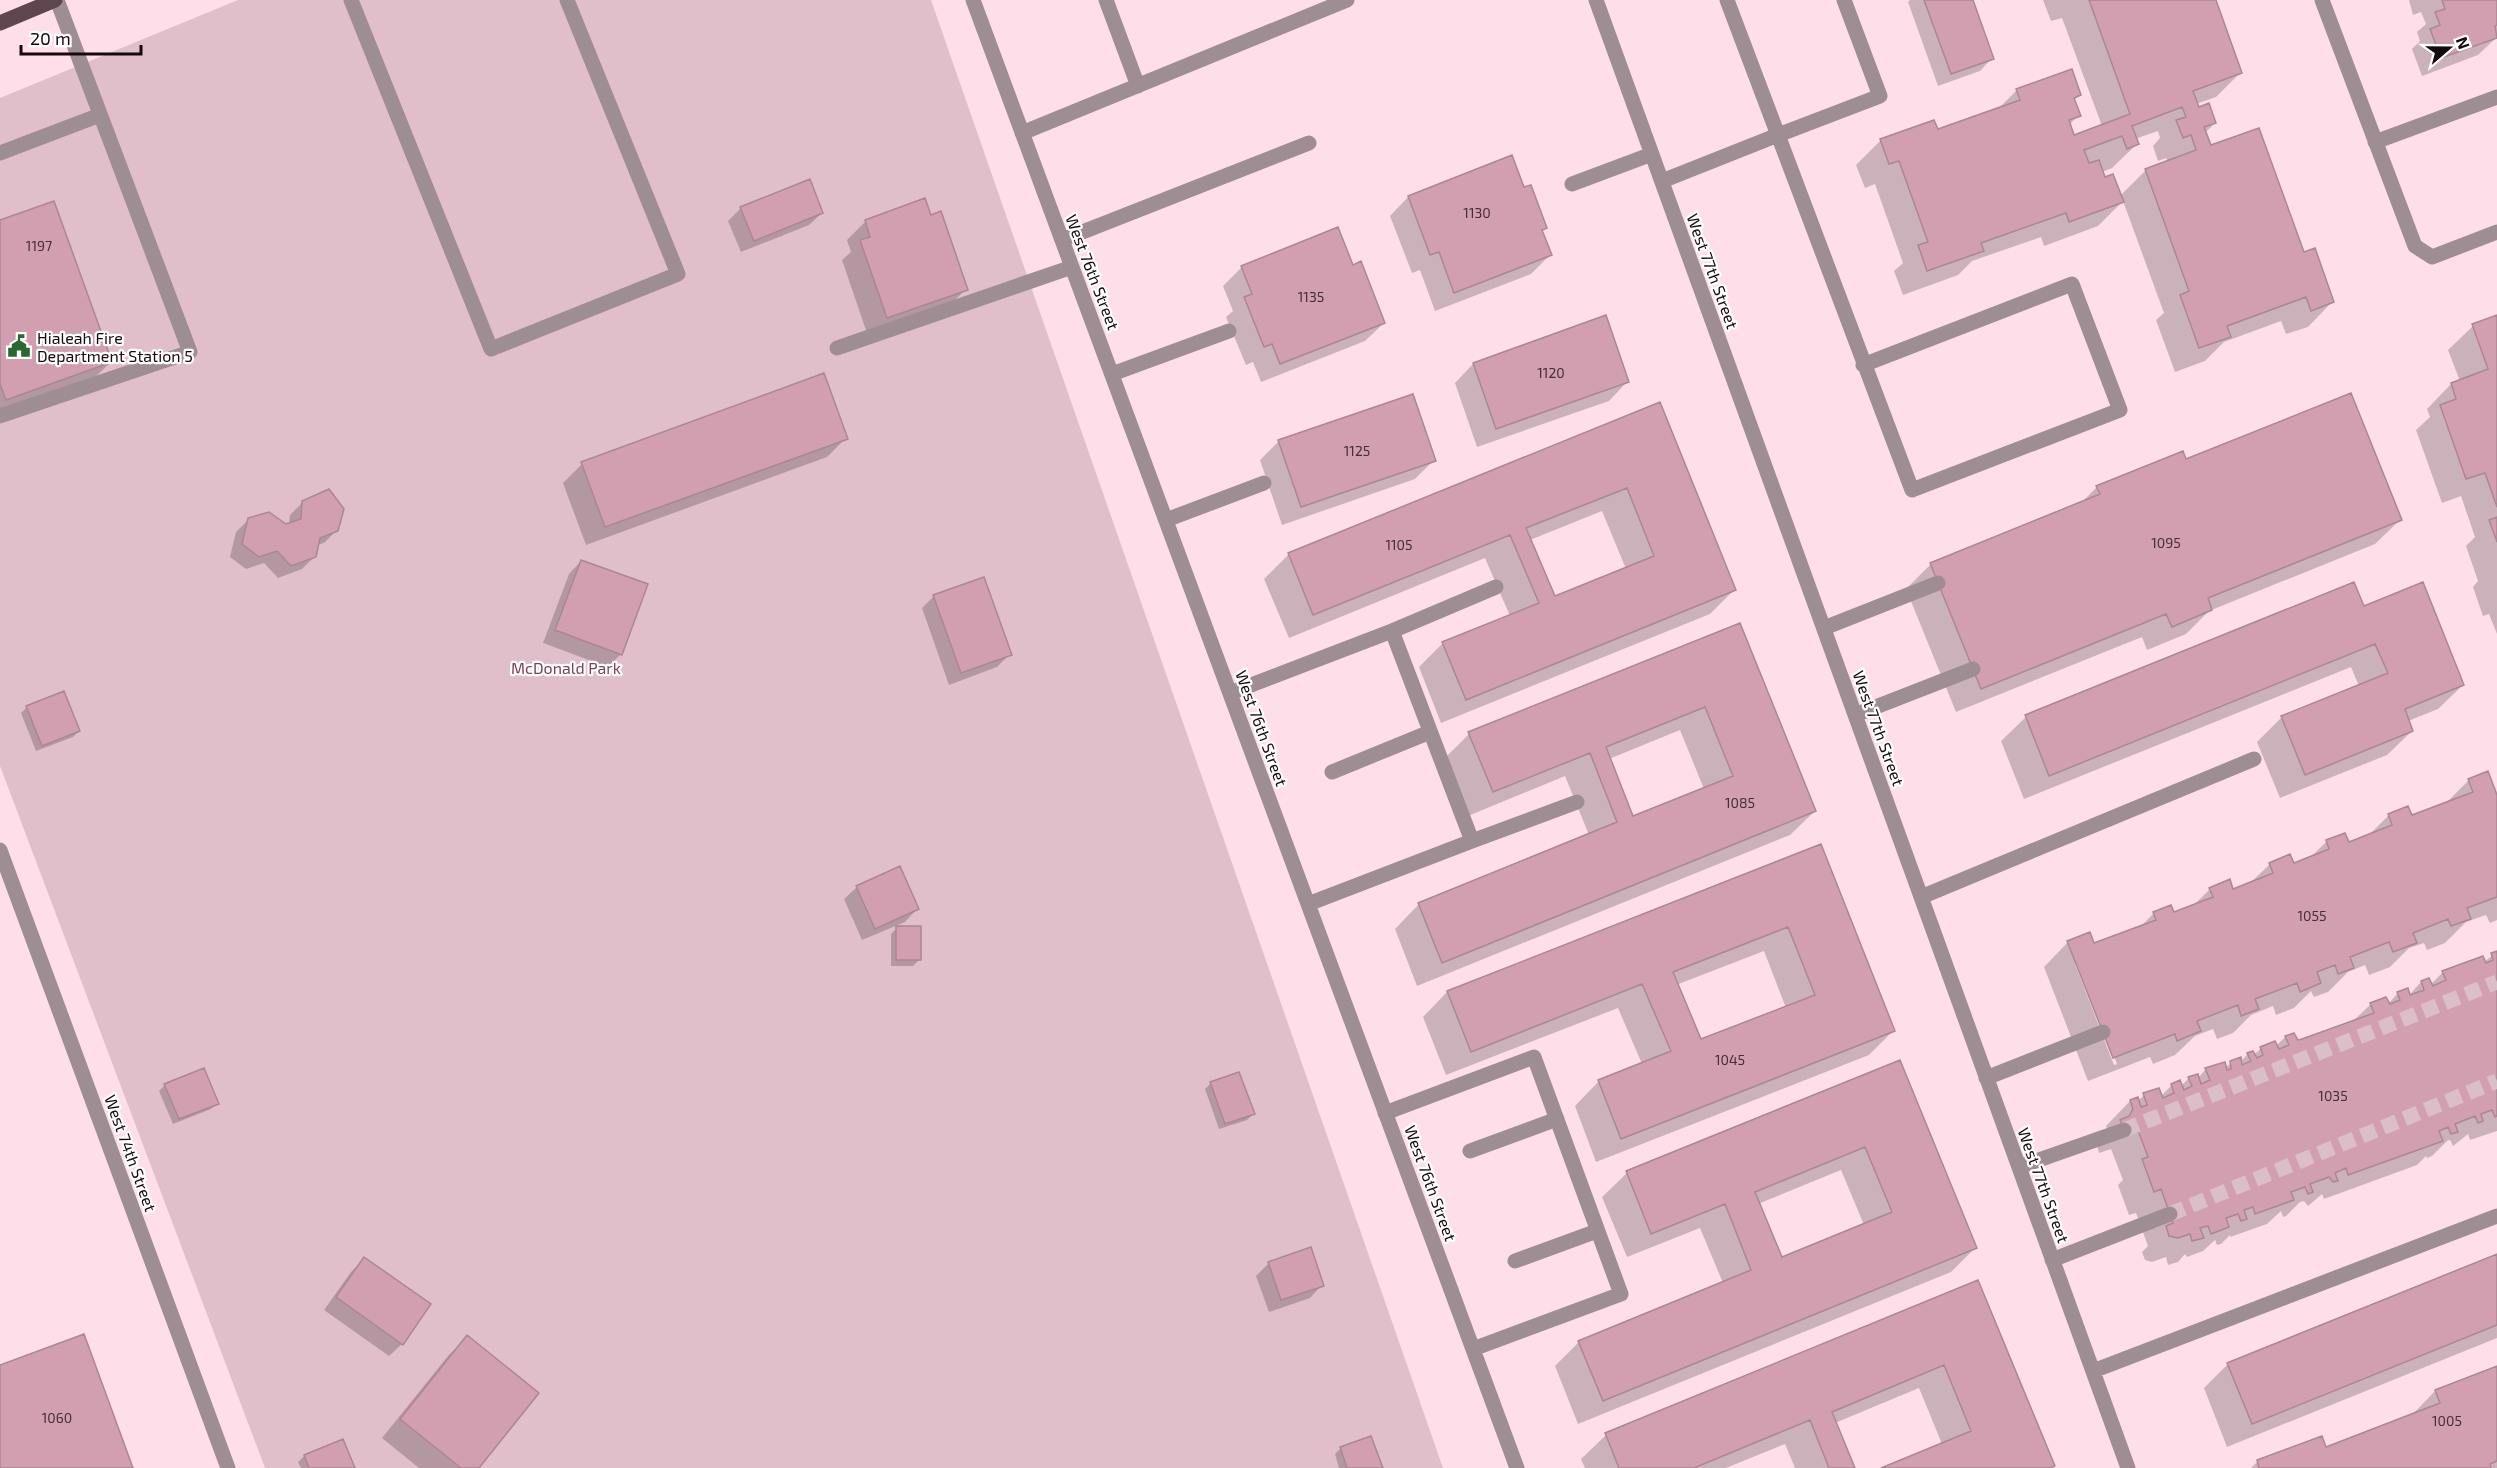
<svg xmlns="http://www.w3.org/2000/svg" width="2497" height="1468" font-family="'Exo 2',sans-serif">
	<rect width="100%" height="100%" fill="#fedfe9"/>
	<path fill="#e0bfca" d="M 238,0 L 931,0 L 1443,1468 L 265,1468 L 0,766 L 0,98 Z"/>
	<path fill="#0003" fill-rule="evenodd" d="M 1910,0 L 1971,0 L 1992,58 L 1980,71 L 1938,86 L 1908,2 Z
		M 2043,0 L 2214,0 L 2240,73 L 2216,97 L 2196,104 L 2215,123 L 2205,133 L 2210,147 L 2303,254 L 2332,302 L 2308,327 L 2286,334 L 2281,321 L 2224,342 L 2205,361 L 2175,372 L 2156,320 L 2164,313 L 2123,201 L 2098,226 L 2044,246 L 2041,237 L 1972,261 L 1958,275 L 1903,295 L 1894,271 L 1903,263 L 1875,184 L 1865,188 L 1856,165 L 1881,140 L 1937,131 L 1998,109 L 2017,90 L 2079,95 L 2074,100 L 2079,115 L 2069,125 L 2074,137 L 2102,126 L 2062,18 L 2051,21 ZM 2158,131 L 2160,138 L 2153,146 L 2158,161 L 2166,158 L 2168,162 L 2146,170 L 2120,196 L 2104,179 L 2102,172 L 2112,168 L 2137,144 L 2135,139 Z
		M 2409,0 L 2497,0 L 2497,37 L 2478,55 L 2422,76 L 2412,49 L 2420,41 L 2417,32 L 2426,24 L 2421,12 L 2413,15 Z
		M 1524,189 L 1545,228 L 1541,232 L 1550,255 L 1531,274 L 1435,311 L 1420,270 L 1412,273 L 1390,216 L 1408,197 Z
		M 741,208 L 822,213 L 809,225 L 741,252 L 728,221 Z
		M 866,221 L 966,289 L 947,308 L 868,336 L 842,260 L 851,252 L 847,240 Z
		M 0,222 L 111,362 L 92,380 L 0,413 Z
		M 1242,267 L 1352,267 L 1384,323 L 1365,341 L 1261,382 L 1253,362 L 1246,365 L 1226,317 L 1233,311 L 1223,286 Z
		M 2497,317 L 2497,634 L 2489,614 L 2483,616 L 2473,587 L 2478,581 L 2466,546 L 2475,537 L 2461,496 L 2442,503 L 2416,430 L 2430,417 L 2427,409 L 2451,384 L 2460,381 L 2448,350 L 2473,326 Z
		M 1473,364 L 1627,382 L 1609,401 L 1477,447 L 1455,383 Z
		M 1659,404 L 1734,590 L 1710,614 L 1441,723 L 1419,667 L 1443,643 L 1510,616 L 1485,558 L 1289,638 L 1264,579 L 1289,554 ZM 1602,511 L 1626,569 L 1555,598 L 1530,540 Z
		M 846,438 L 827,457 L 586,545 L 563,483 L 582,464 Z
		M 1279,441 L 1434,460 L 1415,479 L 1282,525 L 1260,460 Z
		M 2186,461 L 2400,520 L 2375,544 L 2209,611 L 2186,634 L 2147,650 L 2142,637 L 1956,712 L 1906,589 L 1931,564 L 2081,503 L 2097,487 Z
		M 303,502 L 337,530 L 324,543 L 317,545 L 315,556 L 302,569 L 278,578 L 264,563 L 246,569 L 230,557 L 236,532 L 248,520 L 286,526 L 289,524 L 290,515 Z
		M 581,561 L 621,654 L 608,667 L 543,643 L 569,574 Z
		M 934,596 L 1010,654 L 997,667 L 949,685 L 922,608 Z
		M 2364,608 L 2463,685 L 2438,709 L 2408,721 L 2412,731 L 2387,755 L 2280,798 L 2257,742 L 2282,717 L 2359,686 L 2351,667 L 2024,799 L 2001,741 L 2026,717 Z
		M 1739,625 L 1815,811 L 1790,835 L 1417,986 L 1395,929 L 1419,904 L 1589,835 L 1565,776 L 1468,816 L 1445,758 L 1469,734 ZM 1680,730 L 1704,789 L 1632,818 L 1609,759 Z
		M 27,707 L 79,731 L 73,737 L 36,751 L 21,713 Z
		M 2469,780 L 2497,799 L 2497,920 L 2490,923 L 2486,915 L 2466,922 L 2445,943 L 2427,950 L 2424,943 L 2409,948 L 2390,967 L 2369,975 L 2365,965 L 2348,972 L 2328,992 L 2314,997 L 2311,991 L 2294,1008 L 2276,1015 L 2273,1006 L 2251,1015 L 2233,1033 L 2217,1039 L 2213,1029 L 2195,1036 L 2175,1055 L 2153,1064 L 2150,1057 L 2088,1081 L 2044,967 L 2068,942 L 2094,945 L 2139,928 L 2154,913 L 2173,914 L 2192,907 L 2210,889 L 2232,891 L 2249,884 L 2270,864 L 2293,865 L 2310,858 L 2327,841 L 2349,844 L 2368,836 L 2389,815 L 2412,817 L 2446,803 ZM 2075,964 L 2078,964 L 2117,1064 L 2114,1065 Z
		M 1820,846 L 1893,1031 L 1869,1055 L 1596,1162 L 1575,1106 L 1599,1081 L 1642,1064 L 1618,1008 L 1446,1075 L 1423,1017 L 1447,992 ZM 1764,951 L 1786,1008 L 1700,1041 L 1676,985 Z
		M 857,887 L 917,909 L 905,922 L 862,940 L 844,899 Z
		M 897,928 L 919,960 L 913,966 L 891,966 L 891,934 Z
		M 2497,952 L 2497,1131 L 2470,1140 L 2468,1134 L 2453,1146 L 2450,1140 L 2447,1141 L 2432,1156 L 2427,1158 L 2426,1156 L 2417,1165 L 2324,1199 L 2322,1194 L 2308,1206 L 2304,1201 L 2300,1202 L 2286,1216 L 2283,1217 L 2281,1211 L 2267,1224 L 2230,1237 L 2230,1235 L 2221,1244 L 2217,1245 L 2215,1240 L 2203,1251 L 2187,1257 L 2185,1254 L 2178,1262 L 2168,1265 L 2166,1257 L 2152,1262 L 2145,1260 L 2142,1252 L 2148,1246 L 2136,1213 L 2129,1215 L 2118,1185 L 2123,1180 L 2111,1149 L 2099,1153 L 2097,1145 L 2109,1133 L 2106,1126 L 2130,1101 L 2137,1099 L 2138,1101 L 2144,1095 L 2161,1096 L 2172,1085 L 2181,1086 L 2189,1078 L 2198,1078 L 2206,1069 L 2225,1068 L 2231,1063 L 2240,1062 L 2248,1054 L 2254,1055 L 2261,1048 L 2276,1046 L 2285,1037 L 2294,1035 L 2297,1042 L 2352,1022 L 2371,1004 L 2388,1004 L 2398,993 L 2409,995 L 2421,982 L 2428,980 L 2431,984 L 2443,972 L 2484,962 Z
		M 1899,1062 L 1975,1248 L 1951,1272 L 1578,1424 L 1555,1366 L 1579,1342 L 1723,1283 L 1700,1228 L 1627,1257 L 1602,1197 L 1627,1173 ZM 1841,1170 L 1864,1225 L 1781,1259 L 1758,1204 Z
		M 1211,1083 L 1253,1114 L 1247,1120 L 1219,1129 L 1205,1089 Z
		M 165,1085 L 217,1103 L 211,1109 L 173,1124 L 159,1091 Z
		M 2497,1255 L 2497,1338 L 2227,1447 L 2204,1388 L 2228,1364 Z
		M 364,1259 L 402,1344 L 389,1356 L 324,1310 L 351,1272 Z
		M 1269,1263 L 1322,1285 L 1310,1298 L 1269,1312 L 1256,1276 Z
		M 1978,1282 L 2054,1466 L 2051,1468 L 1885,1468 L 1942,1444 L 1919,1388 L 1835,1423 L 1853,1468 L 1795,1468 L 1785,1444 L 1726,1468 L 1585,1468 L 1581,1459 L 1606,1435 Z
		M 467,1337 L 477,1468 L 419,1468 L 382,1438 L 448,1356 Z
		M 2497,1368 L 2497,1468 L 2251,1468 L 2257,1462 L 2321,1438 L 2325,1448 L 2411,1416 L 2435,1391 Z
		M 1341,1448 L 1381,1468 L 1339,1468 L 1335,1454 Z
		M 304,1456 L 353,1468 L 301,1468 L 298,1462 Z"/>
	<path fill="#d29fb1" stroke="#aa8793" stroke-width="1.5" fill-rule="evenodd" d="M 1924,0 L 1973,0 L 1994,59 L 1951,74 Z
		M 2089,0 L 2216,0 L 2242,73 L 2193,91 L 2199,107 L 2209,103 L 2216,123 L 2204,127 L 2211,145 L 2259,128 L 2304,252 L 2315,248 L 2334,302 L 2311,311 L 2306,297 L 2227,326 L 2231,337 L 2199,348 L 2180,295 L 2189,291 L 2145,169 L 2196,150 L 2191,135 L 2183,138 L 2176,120 L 2186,117 L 2182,107 L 2132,126 L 2139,144 L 2127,149 L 2122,136 L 2084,150 L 2089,163 L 2099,160 L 2105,177 L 2113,174 L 2124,202 L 2069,222 L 2066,213 L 1981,243 L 1984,251 L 1927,271 L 1918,245 L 1928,242 L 1899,161 L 1889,164 L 1880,139 L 1934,120 L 1938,129 L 2020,100 L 2016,89 L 2072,69 L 2081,95 L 2074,98 L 2081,116 L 2069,120 L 2074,135 L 2130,114 Z
		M 2442,0 L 2497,0 L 2497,25 L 2495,26 L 2497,38 L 2441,58 L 2430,29 L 2440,25 L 2435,12 L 2445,9 Z
		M 1512,155 L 1524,187 L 1531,185 L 1547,228 L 1542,230 L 1552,255 L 1454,293 L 1439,252 L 1430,255 L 1408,196 Z
		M 810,179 L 823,213 L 754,241 L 740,207 Z
		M 925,198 L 931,215 L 941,211 L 968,290 L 887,318 L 860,240 L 870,237 L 865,220 Z
		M 54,201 L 112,362 L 6,400 L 0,384 L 0,220 Z
		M 1338,227 L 1353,265 L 1361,261 L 1385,323 L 1280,364 L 1272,344 L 1264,347 L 1244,297 L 1252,294 L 1241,266 Z
		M 1606,315 L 1629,382 L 1496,429 L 1473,363 Z
		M 2497,315 L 2497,507 L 2485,473 L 2466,479 L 2440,405 L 2456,399 L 2451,383 L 2488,369 L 2472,324 Z
		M 824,373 L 848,439 L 605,527 L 581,462 Z
		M 2351,393 L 2402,520 L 2208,598 L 2212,610 L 2172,627 L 2166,614 L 1981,689 L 1930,563 L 2100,494 L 2096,486 L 2183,451 L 2186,459 Z
		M 1413,394 L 1436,461 L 1301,507 L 1278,440 Z
		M 1660,402 L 1736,590 L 1466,700 L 1442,642 L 1539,603 L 1510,535 L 1313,615 L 1288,553 ZM 1627,488 L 1654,556 L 1555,596 L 1526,528 Z
		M 329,489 L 344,509 L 338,531 L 320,538 L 316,557 L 291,566 L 277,551 L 259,557 L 242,544 L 248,518 L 269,512 L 286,524 L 301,519 L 302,501 Z
		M 2497,517 L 2497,542 L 2489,520 Z
		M 581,560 L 648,584 L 622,655 L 555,630 Z
		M 984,577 L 1012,655 L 961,673 L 933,595 Z
		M 2354,582 L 2364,606 L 2423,582 L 2464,685 L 2405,709 L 2413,731 L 2305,775 L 2281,716 L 2388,673 L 2375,644 L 2049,776 L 2025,715 Z
		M 1740,623 L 1816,811 L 1442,963 L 1418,903 L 1617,822 L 1590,753 L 1493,792 L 1468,732 ZM 1705,707 L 1733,776 L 1633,816 L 1606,747 Z
		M 64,691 L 80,731 L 42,746 L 26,706 Z
		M 2488,771 L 2497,795 L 2497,897 L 2467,908 L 2471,919 L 2451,926 L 2448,919 L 2413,933 L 2417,943 L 2393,952 L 2389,942 L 2350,957 L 2354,968 L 2338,974 L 2335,965 L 2317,972 L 2321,983 L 2300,992 L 2297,983 L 2255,999 L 2259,1009 L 2241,1016 L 2238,1005 L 2197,1021 L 2201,1031 L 2177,1041 L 2175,1034 L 2113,1058 L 2067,941 L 2090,932 L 2094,943 L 2156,920 L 2153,912 L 2171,905 L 2174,912 L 2213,897 L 2209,888 L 2230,879 L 2233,889 L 2273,873 L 2269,863 L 2290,854 L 2294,863 L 2329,849 L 2326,840 L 2345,833 L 2349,842 L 2392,825 L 2388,814 L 2408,806 L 2412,815 L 2473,792 L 2468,779 Z
		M 1821,844 L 1895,1031 L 1621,1139 L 1598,1080 L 1671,1051 L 1642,984 L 1471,1052 L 1447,991 ZM 1788,927 L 1815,995 L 1701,1039 L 1673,972 Z
		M 900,866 L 919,909 L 875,929 L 856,886 Z
		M 896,926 L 921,926 L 921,960 L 896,960 Z
		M 2497,951 L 2497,1116 L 2495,1117 L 2492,1110 L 2481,1114 L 2483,1121 L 2478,1123 L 2475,1116 L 2455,1124 L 2458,1132 L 2451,1134 L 2448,1127 L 2439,1131 L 2443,1141 L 2348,1175 L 2346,1168 L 2335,1173 L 2338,1181 L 2333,1182 L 2329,1177 L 2310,1184 L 2313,1192 L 2308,1194 L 2305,1187 L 2291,1192 L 2294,1200 L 2255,1214 L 2253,1207 L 2244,1210 L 2247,1219 L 2241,1221 L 2238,1214 L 2226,1218 L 2229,1227 L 2211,1234 L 2208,1226 L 2200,1228 L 2204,1238 L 2192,1241 L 2190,1234 L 2178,1238 L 2169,1236 L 2166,1226 L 2173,1223 L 2161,1189 L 2154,1192 L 2142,1159 L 2148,1157 L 2136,1125 L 2124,1130 L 2120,1120 L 2129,1116 L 2133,1109 L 2130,1100 L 2138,1097 L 2141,1107 L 2147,1105 L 2143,1093 L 2159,1088 L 2163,1098 L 2174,1093 L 2171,1084 L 2180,1080 L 2184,1090 L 2192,1086 L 2188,1077 L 2198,1074 L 2201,1084 L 2210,1080 L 2205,1068 L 2225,1062 L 2227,1070 L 2231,1069 L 2230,1061 L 2241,1057 L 2242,1065 L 2251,1061 L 2247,1053 L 2253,1051 L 2257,1058 L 2263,1055 L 2260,1047 L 2275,1041 L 2279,1049 L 2289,1045 L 2285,1036 L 2294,1033 L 2298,1040 L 2302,1039 L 2374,1013 L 2370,1003 L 2386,997 L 2390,1004 L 2400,1000 L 2397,992 L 2408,988 L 2410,995 L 2424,990 L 2421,981 L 2429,978 L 2433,986 L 2446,980 L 2442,971 L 2483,956 L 2486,963 L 2493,960 L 2491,953 Z
		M 1900,1060 L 1977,1248 L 1603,1401 L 1578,1341 L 1751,1270 L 1725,1204 L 1651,1234 L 1626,1171 ZM 1865,1147 L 1892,1212 L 1782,1257 L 1755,1192 Z
		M 204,1068 L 219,1104 L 179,1119 L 164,1084 Z
		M 1239,1072 L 1255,1114 L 1225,1124 L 1210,1082 Z
		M 1311,1247 L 1324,1286 L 1281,1300 L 1268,1262 Z
		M 2497,1254 L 2497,1325 L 2252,1424 L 2227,1363 Z
		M 364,1257 L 431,1304 L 403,1345 L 336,1297 Z
		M 1978,1280 L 2055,1466 L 2051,1468 L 1881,1468 L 1971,1431 L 1944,1365 L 1832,1412 L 1855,1468 L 1829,1468 L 1810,1420 L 1694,1468 L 1619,1468 L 1605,1433 Z
		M 84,1334 L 133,1468 L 0,1468 L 0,1365 Z
		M 467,1335 L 539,1393 L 479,1468 L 461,1468 L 400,1419 Z
		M 2497,1366 L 2497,1461 L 2490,1464 L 2491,1468 L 2259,1468 L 2257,1460 L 2322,1436 L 2326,1447 L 2440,1403 L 2435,1390 Z
		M 1371,1436 L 1383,1468 L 1347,1468 L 1340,1447 Z
		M 343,1439 L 355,1468 L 309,1468 L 304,1455 Z"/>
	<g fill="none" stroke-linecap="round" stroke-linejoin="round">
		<path stroke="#dbbfc8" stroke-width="15" stroke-dasharray="15 8" stroke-linecap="butt" d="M 2124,1130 L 2497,982
			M 2170,1214 L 2497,1081"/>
		<path stroke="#9e8e93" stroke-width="15" d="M 351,0 L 491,349 L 678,274 L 567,0
			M 973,0 L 1517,1468
			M 1106,0 L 1138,86
			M 1596,0 L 2128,1468
			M 1727,0 L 1778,135 L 1880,96 L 1844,0
			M 2322,0 L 2415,246 L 2432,257 L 2497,232
			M 1022,133 L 1347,0
			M 2375,142 L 2497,97
			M 0,153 L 100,115
			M 1662,181 L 1778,135 L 1912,490 L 2120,410 L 2072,284 L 1863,365
			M 1572,184 L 1652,154
			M 1062,240 L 1309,143
			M 837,348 L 1072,267
			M 1112,374 L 1229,331
			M 0,416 L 190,352 L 57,0
			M 1166,520 L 1264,483
			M 1824,628 L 1938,583
			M 1392,631 L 1496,587
			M 1230,693 L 1392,631 L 1472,841 L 1308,904
			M 1855,715 L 1973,669
			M 1332,772 L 1430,732
			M 1472,841 L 1577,802
			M 0,850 L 228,1468
			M 1921,897 L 2254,759
			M 1986,1078 L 2103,1032
			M 1385,1113 L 1534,1057 L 1621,1294 L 1473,1349
			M 1470,1151 L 1557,1119
			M 2019,1167 L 2124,1130
			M 2052,1260 L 2170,1214
			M 1515,1261 L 1597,1231
			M 2093,1371 L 2497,1216"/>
		<path stroke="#5f454e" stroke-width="15" d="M 0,23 L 55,0"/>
	</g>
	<defs>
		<g id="civic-bare" transform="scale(1.8)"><path d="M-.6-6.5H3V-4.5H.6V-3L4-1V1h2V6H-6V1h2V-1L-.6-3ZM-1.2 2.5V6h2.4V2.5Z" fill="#286831" stroke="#fff" stroke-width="2.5" paint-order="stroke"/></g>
	</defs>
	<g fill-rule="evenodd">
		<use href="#civic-bare" x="19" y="346"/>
	</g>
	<g text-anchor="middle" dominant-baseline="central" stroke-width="4.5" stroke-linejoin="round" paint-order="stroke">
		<g font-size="14" fill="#442e37">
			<text x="1477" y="212">1130</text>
			<text x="39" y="245">1197</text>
			<text x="1311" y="296">1135</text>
			<text x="1551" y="372">1120</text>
			<text x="1357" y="450">1125</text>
			<text x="2166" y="542">1095</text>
			<text x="1399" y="544">1105</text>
			<text x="1740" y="802">1085</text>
			<text x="2312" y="915">1055</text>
			<text x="1730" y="1059">1045</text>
			<text x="2333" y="1095">1035</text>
			<text x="57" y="1417">1060</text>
			<text x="2447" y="1420">1005</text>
		</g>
		<g font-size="16" fill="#15090e" stroke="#fff">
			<text transform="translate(1713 271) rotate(70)">West 77th Street</text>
			<text transform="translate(1093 272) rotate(69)">West 76th Street</text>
			<text transform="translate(1262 728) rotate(70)">West 76th Street</text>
			<text transform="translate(1879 728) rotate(70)">West 77th Street</text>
			<text transform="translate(131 1153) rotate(70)">West 74th Street</text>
			<text transform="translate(1431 1183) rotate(70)">West 76th Street</text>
			<text transform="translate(2044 1185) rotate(70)">West 77th Street</text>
		</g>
		<g font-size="16" fill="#15090e" stroke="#fff" text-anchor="start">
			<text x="37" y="337">Hialeah Fire<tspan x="37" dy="18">Department Station 5</tspan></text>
		</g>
		<g font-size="16" fill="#7f3e58" stroke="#fff">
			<text x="566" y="667">McDonald Park</text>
		</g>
	</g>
	<g transform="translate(2449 48) rotate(70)" stroke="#ffffff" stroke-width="4.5" paint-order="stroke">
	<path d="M0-4.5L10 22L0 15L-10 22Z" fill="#15090e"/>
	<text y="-9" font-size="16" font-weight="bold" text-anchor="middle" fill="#15090e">N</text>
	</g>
	<path d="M21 45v9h120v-9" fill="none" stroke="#15090e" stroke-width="3"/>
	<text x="30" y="45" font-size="18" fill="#15090e" stroke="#ffffff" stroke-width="4.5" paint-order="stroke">20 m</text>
</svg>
